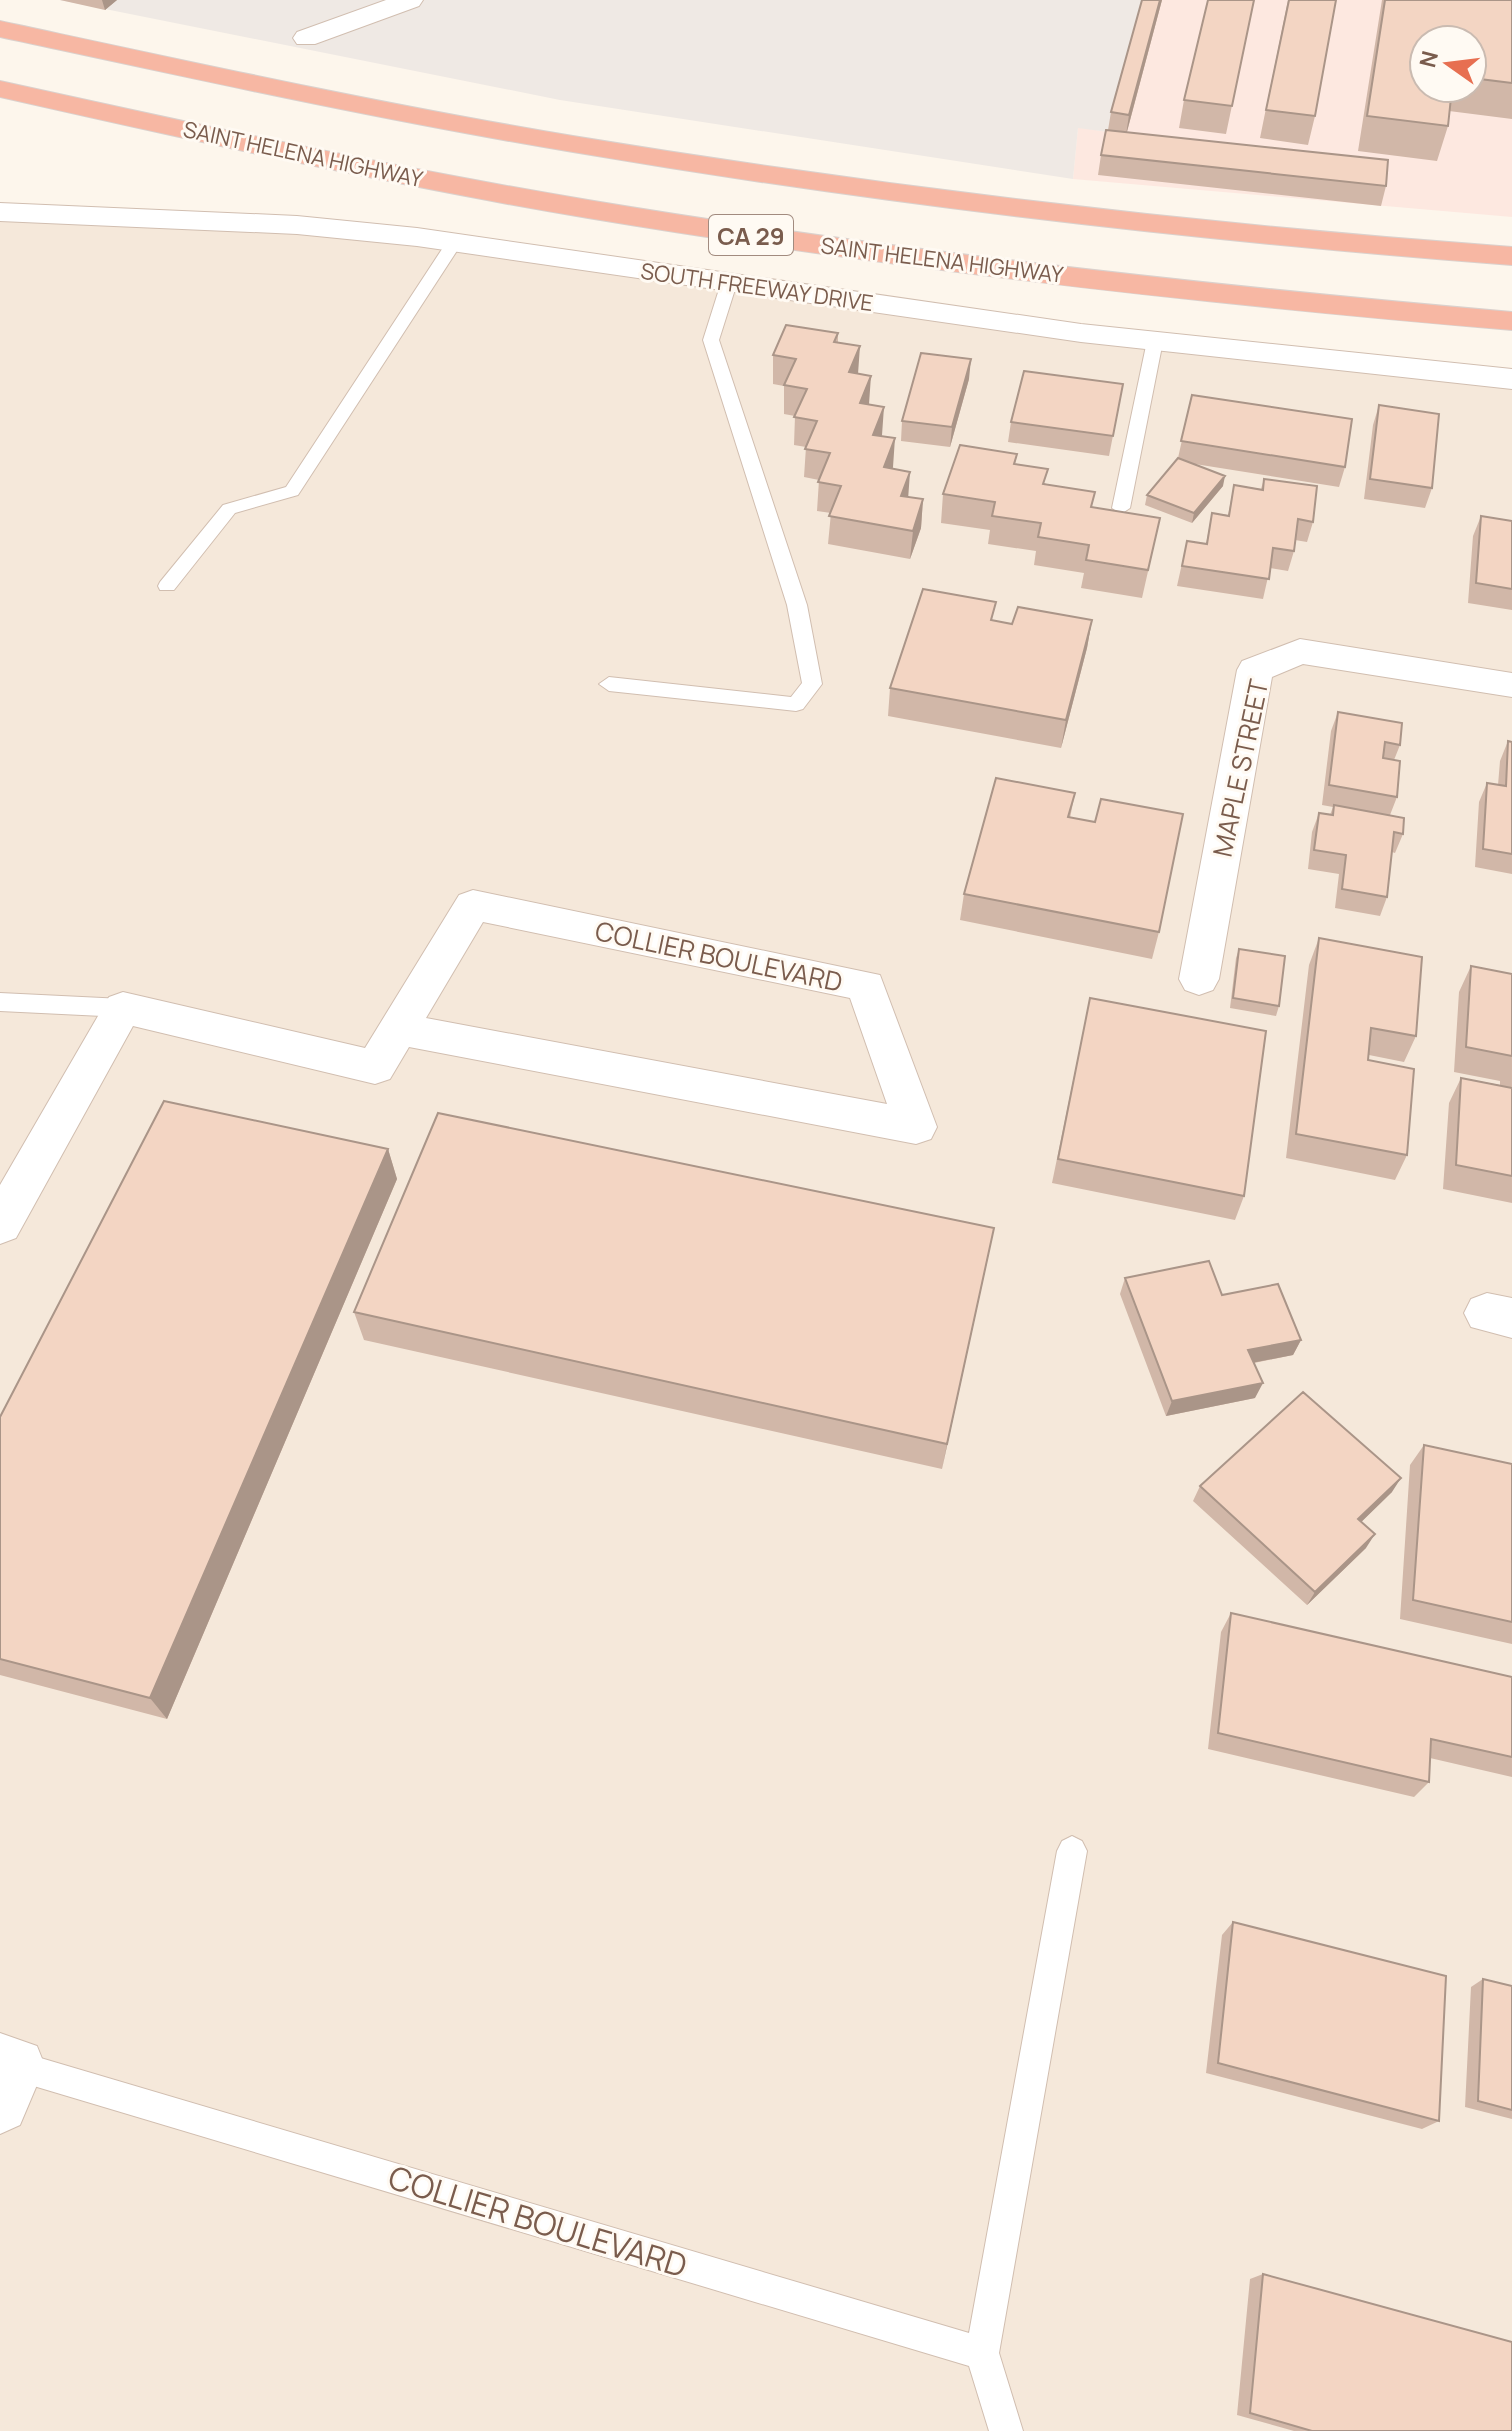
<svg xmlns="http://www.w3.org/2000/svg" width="1512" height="2431" font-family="Manrope,sans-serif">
	<rect width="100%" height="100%" fill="#fdf6ec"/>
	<path fill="#f5e8da" d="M 0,212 L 297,225 L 1512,379 L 1512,2431 L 0,2431 Z"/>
	<path fill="#fde8e0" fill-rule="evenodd" d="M 1144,0 L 1512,0 L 1512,217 L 1073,179 L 1078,127 L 1107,132 ZM 1424,40 L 1472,40 L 1472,88 L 1424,88 Z"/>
	<path fill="#efe9e4" d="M 60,0 L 1144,0 L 1108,132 L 1078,128 L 1073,179 L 560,100 Z"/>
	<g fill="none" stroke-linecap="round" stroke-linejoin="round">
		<g stroke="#d1beb0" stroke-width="2">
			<path id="service" d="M 454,238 L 462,243 L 298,495 L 235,513 L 174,590 L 160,590 L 158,586 L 160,582 L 223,505 L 286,487 L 446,243 Z
				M 729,278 L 737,283 L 719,340 L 807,605 L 822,684 L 803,709 L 796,711 L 609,691 L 599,684 L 609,677 L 791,697 L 802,683 L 787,605 L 703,340 L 721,283 Z
				M 1155,336 L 1163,341 L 1130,508 L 1121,514 L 1112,508 L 1147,341 Z
				M 0,993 L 123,999 L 131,1002 L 134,1008 L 131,1014 L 123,1017 L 0,1011 Z
				M 1072,1836 L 1082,1841 L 1087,1851 L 999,2353 L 1023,2431 L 989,2431 L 969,2366 L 17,2081 L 6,2077 L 2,2066 L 6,2055 L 17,2051 L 969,2333 L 1057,1851 L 1062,1841 Z"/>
		</g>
		<g stroke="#d1beb0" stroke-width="2">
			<path id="minor" d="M 386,0 L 423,0 L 419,6 L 315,44 L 297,44 L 293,38 L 297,32 Z
				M 1300,639 L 1512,673 L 1512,697 L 1303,664 L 1272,677 L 1219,979 L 1213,990 L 1199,995 L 1185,990 L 1179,979 L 1237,670 L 1242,661 Z
				M 473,890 L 880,975 L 937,1127 L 931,1139 L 916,1144 L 409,1047 L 390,1079 L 375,1084 L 133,1026 L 16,1238 L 0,1244 L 0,1185 L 109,997 L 123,992 L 365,1048 L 459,895 ZM 483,922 L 850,998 L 887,1104 L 426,1018 Z
				M 1487,1293 L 1512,1298 L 1512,1338 L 1471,1327 L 1464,1313 L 1471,1299 Z
				M 0,2033 L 37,2046 L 45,2066 L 20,2125 L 0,2134 Z"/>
		</g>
		<g stroke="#d1beb0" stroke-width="2">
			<path id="tertiary" d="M 0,203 L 297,216 L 417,228 L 1081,324 L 1512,369 L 1512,389 L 1081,342 L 417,246 L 297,234 L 0,221 Z"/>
		</g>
		<g stroke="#dad1cd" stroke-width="2">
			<path id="motorway" d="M 0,21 C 191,62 381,104 573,136 C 884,187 1197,224 1512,247 L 1512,265 C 1197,241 884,205 573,152 C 381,120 191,78 0,37 Z
				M 0,81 C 195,124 391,167 588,200 C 894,251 1203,285 1512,312 L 1512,330 C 1203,304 894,269 588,218 C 391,185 195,141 0,97 Z"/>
		</g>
		<use href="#service" fill="#fff" fill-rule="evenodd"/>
		<use href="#minor" fill="#fff" fill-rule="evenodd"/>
		<use href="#tertiary" fill="#fff" fill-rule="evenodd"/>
		<use href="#motorway" fill="#f7b7a3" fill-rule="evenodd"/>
	</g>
	<path fill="#d1b7a8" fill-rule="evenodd" d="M 60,0 L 117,0 L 105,10 Z
		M 1142,0 L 1162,0 L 1127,132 L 1386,186 L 1381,206 L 1098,175 L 1101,155 L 1108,130 L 1111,112 Z
		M 1254,0 L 1226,134 L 1179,128 L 1184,100 Z
		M 1288,0 L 1315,116 L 1308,145 L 1260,138 Z
		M 1382,0 L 1512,0 L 1512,119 L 1449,111 L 1448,126 L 1437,161 L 1358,151 ZM 1472,40 L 1472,88 L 1424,88 Z
		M 838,333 L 838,342 L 858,374 L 893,467 L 892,469 L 908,497 L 923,499 L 921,528 L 910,559 L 828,544 L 831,513 L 817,511 L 819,480 L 804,477 L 806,447 L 794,445 L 795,416 L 784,414 L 784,386 L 773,384 L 773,355 Z
		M 969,379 L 950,447 L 901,441 L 902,421 Z
		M 1123,384 L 1109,456 L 1008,442 L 1011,422 Z
		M 1192,395 L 1345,467 L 1339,487 L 1195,464 L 1223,486 L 1192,523 L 1145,505 L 1147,495 L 1178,458 Z
		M 1379,405 L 1432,488 L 1425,508 L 1364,499 L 1373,425 Z
		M 1017,454 L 1015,464 L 1046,484 L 1093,507 L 1160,518 L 1142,598 L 1081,588 L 1084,573 L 1034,565 L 1036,551 L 988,544 L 990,530 L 941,523 L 943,494 Z
		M 1264,479 L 1313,522 L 1307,542 L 1295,540 L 1294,551 L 1288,571 L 1270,568 L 1263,599 L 1177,586 L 1187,541 L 1206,544 L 1212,513 L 1228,515 L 1234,485 L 1261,489 Z
		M 1481,516 L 1512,521 L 1512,610 L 1468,603 L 1473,536 Z
		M 1092,620 L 1087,648 L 1061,748 L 888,716 L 890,688 L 994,621 L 1012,624 Z
		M 1338,712 L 1400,745 L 1394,760 L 1397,797 L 1390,815 L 1403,834 L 1395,853 L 1392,852 L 1387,897 L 1380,916 L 1335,908 L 1339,874 L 1308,869 L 1312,832 L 1319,813 L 1330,815 L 1333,807 L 1322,805 L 1331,731 Z
		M 1508,741 L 1512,742 L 1512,874 L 1475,867 L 1479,802 L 1487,783 L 1498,785 L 1500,761 Z
		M 1075,793 L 1070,818 L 1095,822 L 1159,932 L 1152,959 L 960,920 L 964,894 Z
		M 1319,938 L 1416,1036 L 1404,1062 L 1369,1055 L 1368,1060 L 1407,1155 L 1395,1180 L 1286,1158 L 1309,965 Z
		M 1239,949 L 1279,1006 L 1276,1016 L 1230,1008 L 1236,958 Z
		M 1471,966 L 1512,974 L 1512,1203 L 1443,1189 L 1449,1103 L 1461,1078 L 1500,1085 L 1500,1081 L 1454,1072 L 1459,992 Z
		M 1090,998 L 1244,1196 L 1235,1220 L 1052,1183 Z
		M 388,1149 L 397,1179 L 167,1719 L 0,1675 L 0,1417 Z
		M 994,1228 L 942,1469 L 364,1340 L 354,1312 Z
		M 1125,1278 L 1222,1295 L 1301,1340 L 1293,1355 L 1254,1363 L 1255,1398 L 1166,1416 L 1120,1294 Z
		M 1424,1445 L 1512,1464 L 1512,1644 L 1400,1619 L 1410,1465 Z
		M 1200,1486 L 1392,1492 L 1361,1522 L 1366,1548 L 1307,1605 L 1193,1501 Z
		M 1231,1613 L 1512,1677 L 1512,1777 L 1430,1758 L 1429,1782 L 1414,1797 L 1208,1749 L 1221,1632 Z
		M 1233,1922 L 1439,2121 L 1422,2129 L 1206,2073 L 1222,1935 Z
		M 1483,1979 L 1512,1986 L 1512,2119 L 1465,2107 L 1471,1987 Z
		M 1263,2274 L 1512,2431 L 1294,2431 L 1237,2415 L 1250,2279 Z"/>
	<path fill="#aa9588" d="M 102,0 L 117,0 L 105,10 Z
		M 1160,0 L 1162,0 L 1126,135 L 1129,115 Z
		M 860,346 L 858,374 L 849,372 Z
		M 971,359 L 969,379 L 950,447 L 952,427 Z
		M 871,376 L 869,404 L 860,403 Z
		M 884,407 L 882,435 L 871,463 L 873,435 Z
		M 895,438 L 893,467 L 882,496 L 884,467 Z
		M 910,472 L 908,500 L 901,496 Z
		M 1225,476 L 1223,486 L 1192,523 L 1194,513 Z
		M 923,499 L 921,528 L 910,559 L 913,531 Z
		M 1092,620 L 1087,648 L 1061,748 L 1066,720 Z
		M 388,1149 L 397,1179 L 167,1719 L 150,1698 Z
		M 994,1228 L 988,1257 L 942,1469 L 947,1444 Z
		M 1301,1340 L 1293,1355 L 1241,1365 L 1248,1350 Z
		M 1263,1383 L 1255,1398 L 1166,1416 L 1172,1401 Z
		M 1401,1478 L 1392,1492 L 1350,1533 L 1358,1519 Z
		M 1375,1534 L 1366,1548 L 1307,1605 L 1315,1592 Z"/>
	<path fill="#f3d5c3" stroke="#aa9588" stroke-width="2" d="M 1142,0 L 1160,0 L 1129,115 L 1111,112 Z
		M 1208,0 L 1254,0 L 1232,106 L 1184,100 Z
		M 1289,0 L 1336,0 L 1315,116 L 1266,110 Z
		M 1385,0 L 1512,0 L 1512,83 L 1472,78 L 1472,40 L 1424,40 L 1424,88 L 1452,88 L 1448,126 L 1367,116 Z
		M 1106,130 L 1388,160 L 1386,186 L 1101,155 Z
		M 786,325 L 838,333 L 834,342 L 860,346 L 849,372 L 871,376 L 860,403 L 884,407 L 873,435 L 895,438 L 884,467 L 910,472 L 901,496 L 923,499 L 913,531 L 829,516 L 841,486 L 818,482 L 830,453 L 805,449 L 817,421 L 794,417 L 807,389 L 784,385 L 796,359 L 773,355 Z
		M 921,353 L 971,359 L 952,427 L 902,421 Z
		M 1024,371 L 1123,384 L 1113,436 L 1011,422 Z
		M 1192,395 L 1352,419 L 1345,467 L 1181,441 Z
		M 1379,405 L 1439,414 L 1432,488 L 1370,479 Z
		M 960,445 L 1017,454 L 1014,464 L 1048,469 L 1043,484 L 1095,492 L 1091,507 L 1160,518 L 1148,570 L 1086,560 L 1089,545 L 1038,537 L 1041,523 L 992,516 L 995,502 L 943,494 Z
		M 1178,458 L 1225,476 L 1194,513 L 1147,495 Z
		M 1264,479 L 1317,486 L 1313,522 L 1298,519 L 1294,551 L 1273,548 L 1269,579 L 1182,566 L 1187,541 L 1207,544 L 1212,513 L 1229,516 L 1234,485 L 1263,490 Z
		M 1481,516 L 1512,521 L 1512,589 L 1476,583 Z
		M 923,589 L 996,602 L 991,620 L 1012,624 L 1018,607 L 1092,620 L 1066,720 L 890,688 Z
		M 1338,712 L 1402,723 L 1400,745 L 1385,742 L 1383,758 L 1400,761 L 1397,797 L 1329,785 Z
		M 1508,741 L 1512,742 L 1512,854 L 1483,849 L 1487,783 L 1506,786 Z
		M 996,778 L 1075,793 L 1068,817 L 1095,822 L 1101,799 L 1183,814 L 1159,932 L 964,894 Z
		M 1334,805 L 1404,818 L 1403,834 L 1394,832 L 1387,897 L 1342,889 L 1346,855 L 1314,850 L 1319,813 L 1333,815 Z
		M 1319,938 L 1422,957 L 1416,1036 L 1371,1028 L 1368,1060 L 1414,1069 L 1407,1155 L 1296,1134 Z
		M 1239,949 L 1285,956 L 1279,1006 L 1233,998 Z
		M 1471,966 L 1512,974 L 1512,1056 L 1466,1047 Z
		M 1090,998 L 1266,1031 L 1244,1196 L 1058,1159 Z
		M 1461,1078 L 1512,1088 L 1512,1176 L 1456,1165 Z
		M 164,1101 L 388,1149 L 150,1698 L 0,1659 L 0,1417 Z
		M 438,1113 L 994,1228 L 947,1444 L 354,1312 Z
		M 1209,1261 L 1222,1295 L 1278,1284 L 1301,1340 L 1248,1350 L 1263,1383 L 1172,1401 L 1125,1278 Z
		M 1303,1392 L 1401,1478 L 1358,1519 L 1375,1534 L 1315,1592 L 1200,1486 Z
		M 1424,1445 L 1512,1464 L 1512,1622 L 1413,1600 Z
		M 1231,1613 L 1512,1677 L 1512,1757 L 1431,1739 L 1429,1782 L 1218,1733 Z
		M 1233,1922 L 1446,1976 L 1439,2121 L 1218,2063 Z
		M 1483,1979 L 1512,1986 L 1512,2110 L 1478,2101 Z
		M 1263,2274 L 1512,2342 L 1512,2431 L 1312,2431 L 1250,2413 Z"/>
	<g text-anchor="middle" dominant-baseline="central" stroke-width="6" stroke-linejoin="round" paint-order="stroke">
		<g font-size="22" fill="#7a5c4d" stroke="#fffaf3">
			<text transform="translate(303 154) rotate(12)">SAINT HELENA HIGHWAY</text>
			<text transform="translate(942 260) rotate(7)">SAINT HELENA HIGHWAY</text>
			<text transform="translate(757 287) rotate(8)">SOUTH FREEWAY DRIVE</text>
		</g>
		<rect fill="#fffaf3" stroke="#a28b7f" stroke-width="2" x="709" y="215" width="84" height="40" rx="6"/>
		<g font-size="24" font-weight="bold" fill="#7a5c4d">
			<text x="751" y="235">CA 29</text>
		</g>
		<g font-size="26" fill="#7a5c4d" stroke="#fffaf3">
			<text transform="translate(1240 768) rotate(-78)">MAPLE STREET</text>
			<text transform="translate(719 956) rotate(12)">COLLIER BOULEVARD</text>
		</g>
		<g font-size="32" fill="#7a5c4d" stroke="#fffaf3">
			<text transform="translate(538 2221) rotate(17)">COLLIER BOULEVARD</text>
		</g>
	</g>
	<g transform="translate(1448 64) rotate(284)"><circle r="38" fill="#fffaf3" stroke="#cabbb1" stroke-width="2"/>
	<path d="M0-6L14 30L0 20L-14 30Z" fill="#e76f51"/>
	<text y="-12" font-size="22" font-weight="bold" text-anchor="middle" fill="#7a5c4d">N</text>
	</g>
</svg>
